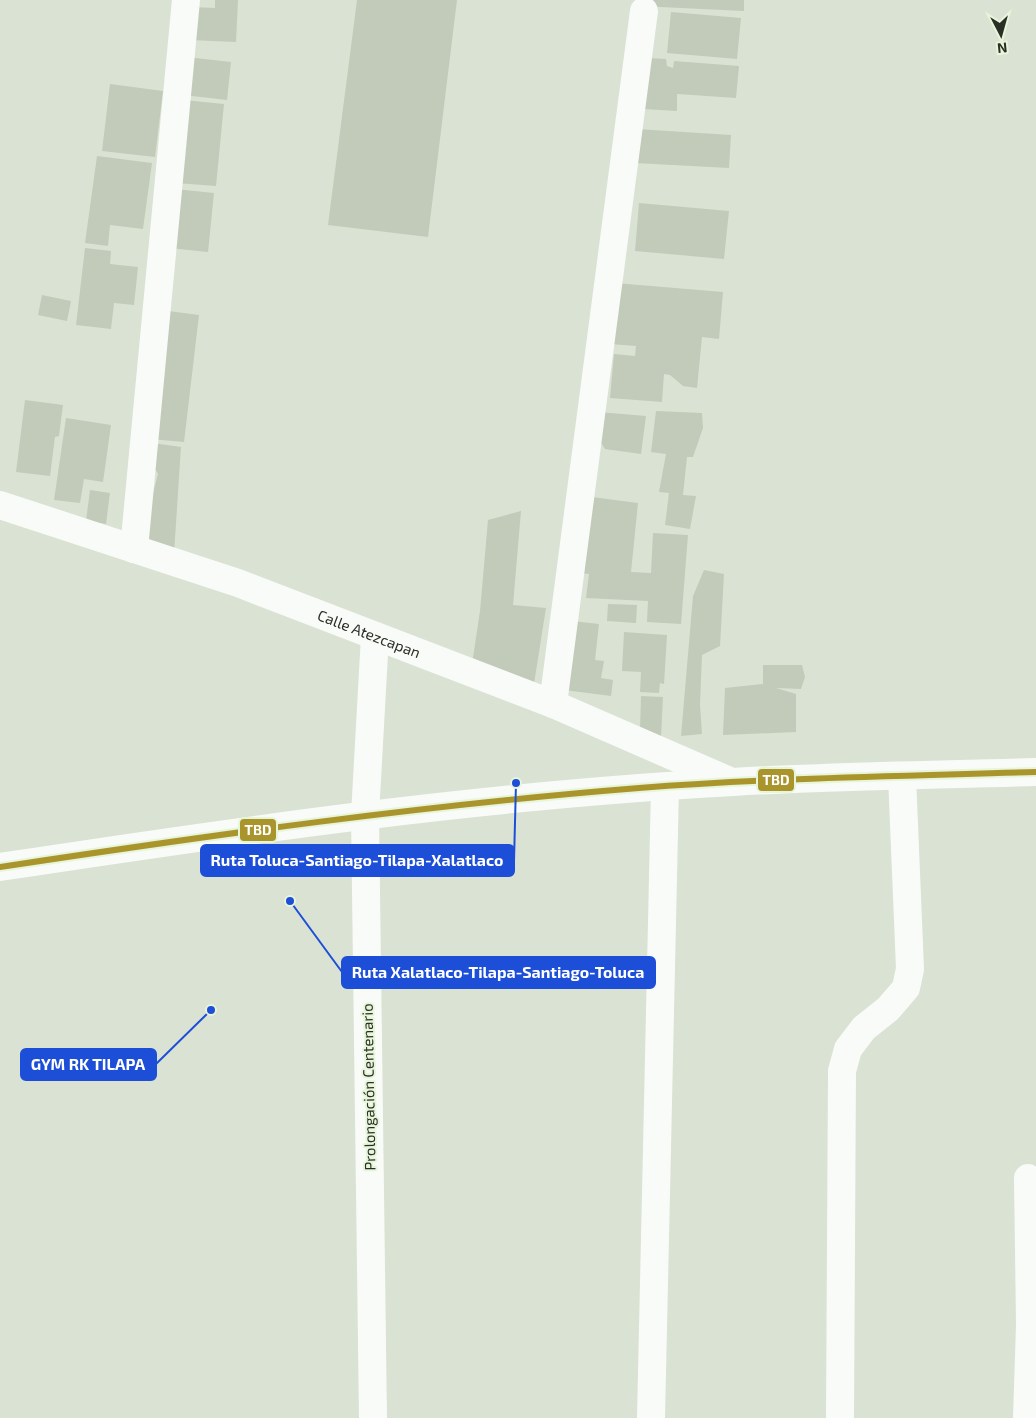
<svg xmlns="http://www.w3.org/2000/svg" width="1036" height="1418" font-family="'Exo 2',sans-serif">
	<rect width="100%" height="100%" fill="#dae2d3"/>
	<path fill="#c2cbb9" d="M 215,0 L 238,0 L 236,42 L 190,40 L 192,7 L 215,8 Z
		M 357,0 L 457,0 L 428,237 L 328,225 Z
		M 639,0 L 744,0 L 744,11 L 639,6 Z
		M 671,12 L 741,18 L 737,59 L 667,53 Z
		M 187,57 L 231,62 L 227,100 L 183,95 Z
		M 647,58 L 666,59 L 667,66 L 673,68 L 674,61 L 739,66 L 736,98 L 677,94 L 677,111 L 643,109 Z
		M 110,84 L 163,91 L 155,157 L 102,151 Z
		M 184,100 L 224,104 L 216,186 L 176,183 Z
		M 637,129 L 731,135 L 729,168 L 635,163 Z
		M 97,156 L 152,163 L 143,229 L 110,225 L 108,246 L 85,243 Z
		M 175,189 L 214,193 L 208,252 L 169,248 Z
		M 639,203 L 729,211 L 724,259 L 635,251 Z
		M 85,248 L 111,251 L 110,264 L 138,267 L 134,305 L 114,303 L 111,329 L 76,325 Z
		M 615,283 L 723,292 L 719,339 L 702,337 L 697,388 L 683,386 L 670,375 L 664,374 L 662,402 L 610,398 L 614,354 L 635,356 L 636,346 L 610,344 Z
		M 42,295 L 71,301 L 67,321 L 38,315 Z
		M 161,310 L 199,315 L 184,442 L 150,439 Z
		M 25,400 L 63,405 L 59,436 L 55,437 L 50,476 L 16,472 Z
		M 656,411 L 702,413 L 703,428 L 693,457 L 687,457 L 683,495 L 696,496 L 690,529 L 665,525 L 669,493 L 659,492 L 666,454 L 651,452 Z
		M 598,412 L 646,416 L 641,454 L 605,449 L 596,435 Z
		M 66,418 L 111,425 L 103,482 L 84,479 L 80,503 L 54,500 Z
		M 152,443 L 181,447 L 174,554 L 151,547 L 148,537 L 145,494 L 153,493 L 158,474 L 151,462 Z
		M 90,490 L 110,493 L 106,524 L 86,521 Z
		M 592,497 L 638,503 L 631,572 L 651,573 L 653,533 L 688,535 L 681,624 L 647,622 L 648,601 L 586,598 L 589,574 L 580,573 Z
		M 521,511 L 513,605 L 546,608 L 533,690 L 472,664 L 480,611 L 488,520 Z
		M 704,570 L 724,574 L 720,646 L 702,655 L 700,705 L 702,734 L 681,736 L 693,596 Z
		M 608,604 L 637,605 L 636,623 L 607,621 Z
		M 572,621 L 599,624 L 595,660 L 604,661 L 601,678 L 613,680 L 611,696 L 564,690 Z
		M 624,632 L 667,635 L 664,684 L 660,683 L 659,693 L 640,692 L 641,672 L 622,671 Z
		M 763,665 L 802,665 L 805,677 L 801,689 L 776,688 L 796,694 L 796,732 L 723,735 L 725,688 L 763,684 Z
		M 641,696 L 663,697 L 661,737 L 640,729 Z"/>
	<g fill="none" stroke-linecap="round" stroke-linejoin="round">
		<g stroke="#f9fbf8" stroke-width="28">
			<path id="s1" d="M 0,505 L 238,583 L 553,704 L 732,782"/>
			<path d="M 134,549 L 186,0"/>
			<path d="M 553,704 L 644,11"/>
			<path d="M 373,1418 L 365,815 L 375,636"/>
			<path d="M 651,1418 L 665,787"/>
			<path d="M 840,1418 L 842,1071 L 848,1049 L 864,1028 L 888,1009 L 906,988 L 910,969 L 902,776"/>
			<path d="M 1027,1418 L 1030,1325 L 1028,1178"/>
		</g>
		<path stroke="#f9fbf8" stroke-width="28" d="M 0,867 C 243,830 487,795 733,782 C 834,776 935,775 1036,772"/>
		<g stroke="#e7f5da" stroke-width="10">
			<path id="bus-1" d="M 0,867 C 212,835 425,805 639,788 C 771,778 903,776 1036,772"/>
		</g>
		<use href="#bus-1" stroke="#a9952b" stroke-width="6"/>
	</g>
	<g text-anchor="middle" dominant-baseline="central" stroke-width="4" stroke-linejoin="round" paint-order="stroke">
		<g font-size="15" fill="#292f25" stroke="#e7f5da">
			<text stroke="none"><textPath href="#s1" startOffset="391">Calle Atezcapan</textPath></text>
			<text transform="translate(368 1087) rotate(-91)">Prolongación Centenario</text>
		</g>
	</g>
	<path fill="none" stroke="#1d4ed8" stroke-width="2" d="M516 783L514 861M290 901L342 972M211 1010L156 1064"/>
	<g fill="#1d4ed8" stroke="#e7f5da" stroke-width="2">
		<circle cx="516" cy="783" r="5"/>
		<circle cx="290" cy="901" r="5"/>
		<circle cx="211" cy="1010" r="5"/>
	</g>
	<g fill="#1d4ed8" stroke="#1d4ed8" stroke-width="2">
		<rect x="201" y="845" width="313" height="31" rx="5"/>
		<rect x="342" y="957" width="313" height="31" rx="5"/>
		<rect x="21" y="1049" width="135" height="31" rx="5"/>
	</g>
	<g font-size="16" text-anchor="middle" font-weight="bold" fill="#fff">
		<text x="357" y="866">Ruta Toluca-Santiago-Tilapa-Xalatlaco</text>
		<text x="498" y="978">Ruta Xalatlaco-Tilapa-Santiago-Toluca</text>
		<text x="88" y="1070">GYM RK TILAPA</text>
	</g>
	<g stroke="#e7f5da" stroke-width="2">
		<rect x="757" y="768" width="38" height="24" rx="5" fill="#a9952b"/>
		<rect x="239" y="818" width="38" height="24" rx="5" fill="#a9952b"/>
	</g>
	<g font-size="14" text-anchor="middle" font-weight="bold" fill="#fff">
		<text x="776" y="785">TBD</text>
		<text x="258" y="835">TBD</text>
	</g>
	<g transform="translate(1001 35) rotate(174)" stroke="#e7f5da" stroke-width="4" paint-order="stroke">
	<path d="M0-4L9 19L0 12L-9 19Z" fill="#292f25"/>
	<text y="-8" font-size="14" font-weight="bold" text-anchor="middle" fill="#292f25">N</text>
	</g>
</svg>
